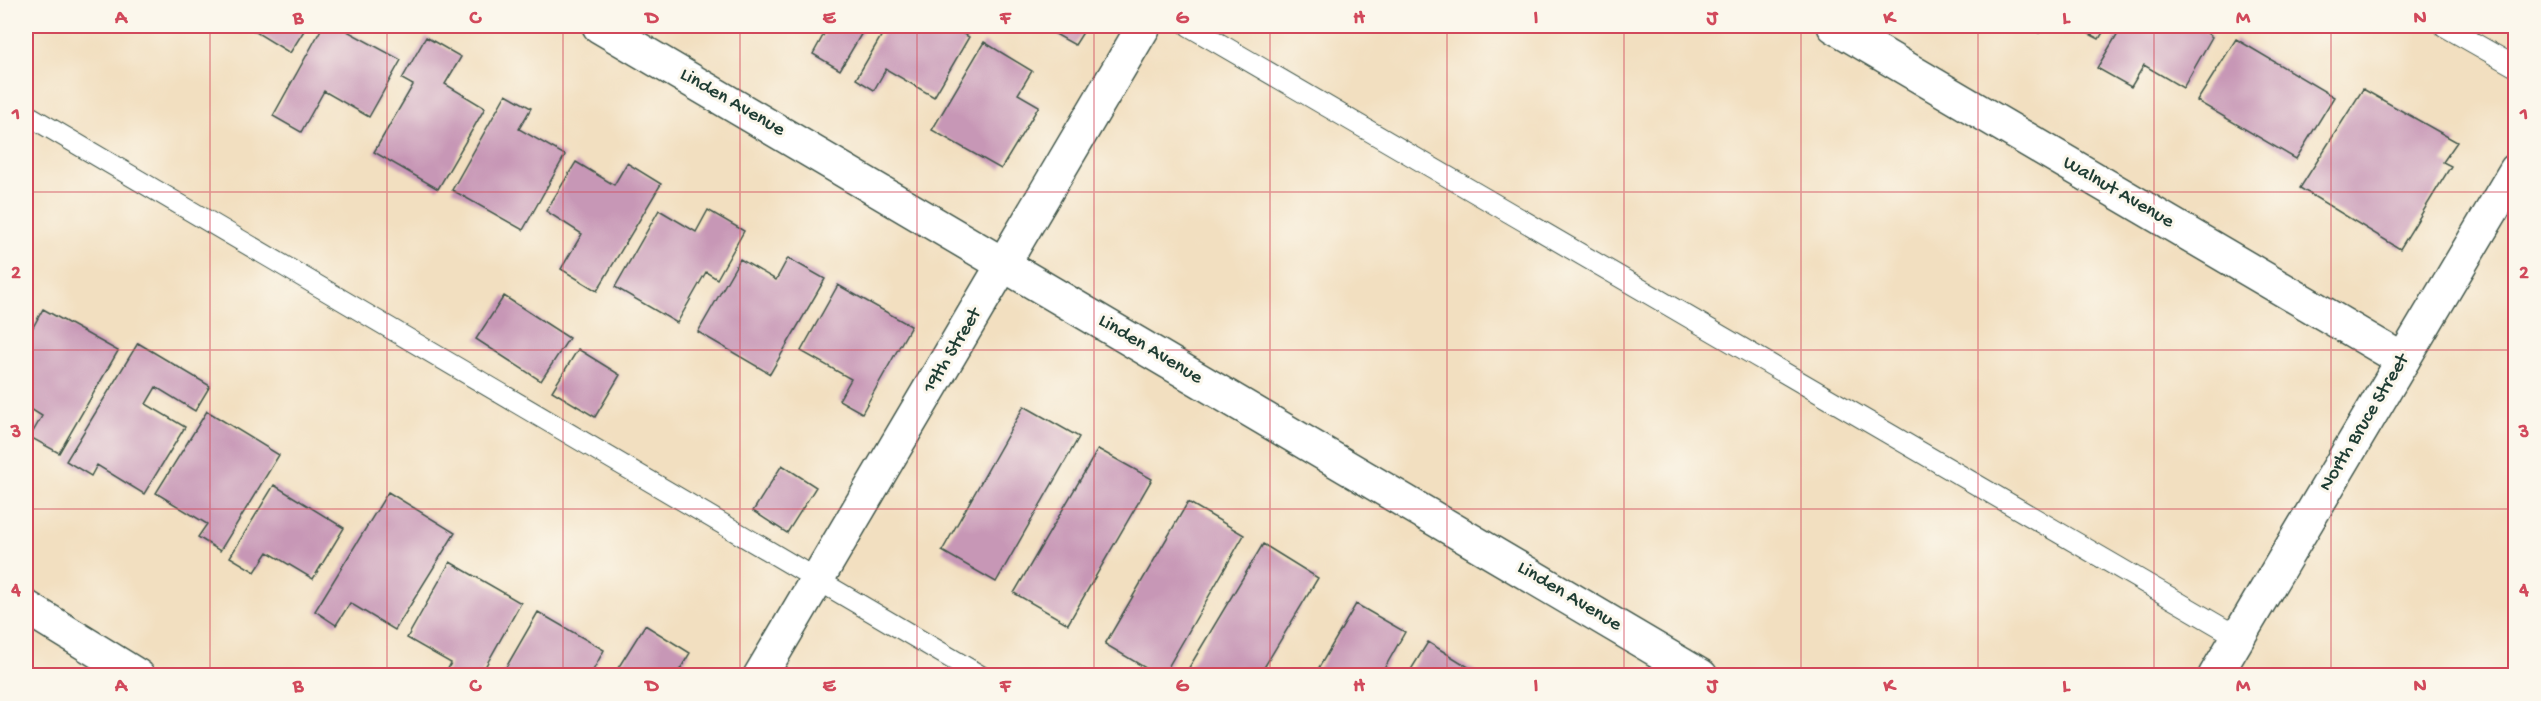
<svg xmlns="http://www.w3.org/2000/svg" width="2541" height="701" font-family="'Gochi Hand',sans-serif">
	<rect width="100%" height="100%" fill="#fbf7ec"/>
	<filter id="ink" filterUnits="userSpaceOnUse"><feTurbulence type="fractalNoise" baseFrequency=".0167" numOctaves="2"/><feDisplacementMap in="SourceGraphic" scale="12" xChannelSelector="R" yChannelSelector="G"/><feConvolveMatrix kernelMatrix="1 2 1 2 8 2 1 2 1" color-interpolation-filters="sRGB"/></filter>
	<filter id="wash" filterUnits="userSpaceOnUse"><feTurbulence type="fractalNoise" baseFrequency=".008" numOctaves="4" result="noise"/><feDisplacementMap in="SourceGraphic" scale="24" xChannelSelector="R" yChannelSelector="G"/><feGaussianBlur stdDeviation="1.35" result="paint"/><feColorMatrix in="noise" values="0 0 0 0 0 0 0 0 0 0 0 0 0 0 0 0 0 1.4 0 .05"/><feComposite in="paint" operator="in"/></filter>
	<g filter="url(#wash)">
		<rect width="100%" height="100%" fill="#f2dfc0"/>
		<g id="blocks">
			<path fill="#c797b6" d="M 246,26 L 307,26 L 290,53 Z
				M 323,26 L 338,26 L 401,60 L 369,117 L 324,91 L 301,132 L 273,116 Z
				M 814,26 L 866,26 L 840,70 L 813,54 L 825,32 Z
				M 887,26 L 949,26 L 969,37 L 934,97 L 886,69 L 874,90 L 856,79 Z
				M 1041,26 L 1087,26 L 1075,45 Z
				M 2025,26 L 2043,26 L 2039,33 Z
				M 2074,26 L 2107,26 L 2099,39 Z
				M 2122,26 L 2198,26 L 2212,37 L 2183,88 L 2144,65 L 2131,87 L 2097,68 Z
				M 426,37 L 461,57 L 445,84 L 485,108 L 438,189 L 374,152 L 413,85 L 402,79 Z
				M 2236,39 L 2334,97 L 2296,159 L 2197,101 Z
				M 984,42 L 1032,71 L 1018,94 L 1039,106 L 1001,169 L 932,130 Z
				M 2363,89 L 2457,142 L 2443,162 L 2451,166 L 2400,249 L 2300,188 Z
				M 506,94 L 531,108 L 519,129 L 565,155 L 523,230 L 452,190 Z
				M 576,162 L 614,185 L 627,163 L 661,184 L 597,291 L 561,269 L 582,234 L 546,211 Z
				M 659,210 L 696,232 L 708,210 L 744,231 L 717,279 L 706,272 L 677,323 L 615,287 Z
				M 788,258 L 825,279 L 770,374 L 698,332 L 740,259 L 776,280 Z
				M 838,285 L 911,326 L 862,413 L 839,400 L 851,379 L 801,351 Z
				M 504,296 L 569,338 L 541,381 L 476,339 Z
				M 43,309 L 118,351 L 59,453 L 30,437 L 42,416 L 26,406 L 26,340 Z
				M 138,343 L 210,386 L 195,411 L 156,387 L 146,404 L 185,427 L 144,494 L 97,465 L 91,476 L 66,461 Z
				M 578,349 L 620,375 L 595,417 L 552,391 Z
				M 1024,406 L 1079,437 L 996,582 L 942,551 Z
				M 207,411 L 279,455 L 220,551 L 198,537 L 207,524 L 156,493 Z
				M 1098,449 L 1152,479 L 1068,624 L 1014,593 Z
				M 782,465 L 816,487 L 787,533 L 753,511 Z
				M 274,485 L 344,528 L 313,579 L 268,552 L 255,572 L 230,557 Z
				M 388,492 L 455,533 L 395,630 L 350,603 L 336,625 L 315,611 Z
				M 1188,502 L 1244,535 L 1163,676 L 1159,676 L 1105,644 Z
				M 1263,544 L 1318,578 L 1259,676 L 1184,676 Z
				M 450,562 L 521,603 L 480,676 L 444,676 L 451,663 L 407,638 Z
				M 1356,604 L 1405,632 L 1380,676 L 1314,676 Z
				M 538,612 L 604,650 L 590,676 L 501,676 Z
				M 645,625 L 690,653 L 676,676 L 613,676 Z
				M 1428,642 L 1483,676 L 1407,676 Z"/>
		</g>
	</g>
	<g filter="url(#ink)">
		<use href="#blocks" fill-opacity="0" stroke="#3f5549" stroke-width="1.5"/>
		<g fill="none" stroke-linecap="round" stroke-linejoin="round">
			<g stroke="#3f5549" stroke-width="22">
				<path id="service" d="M 1189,26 L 2238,637
					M 2444,26 L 2516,67
					M 26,114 L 981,676"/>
			</g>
			<g stroke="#3f5549" stroke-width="36">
				<path id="minor" d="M 599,26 L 1701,676
					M 1834,26 L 2403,360
					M 760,676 L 1144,26"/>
			</g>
			<g stroke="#3f5549" stroke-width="36">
				<path id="tertiary" d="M 2215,676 L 2516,170"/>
			</g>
			<g stroke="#3f5549" stroke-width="36">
				<path id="secondary" d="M 26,607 L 138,676"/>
			</g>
			<use href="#service" stroke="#fff" stroke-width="20"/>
			<use href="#minor" stroke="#fff" stroke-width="33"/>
			<use href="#tertiary" stroke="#fff" stroke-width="33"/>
			<use href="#secondary" stroke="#fff" stroke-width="33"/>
		</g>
	</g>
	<path fill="none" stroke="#d1495b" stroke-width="1.5" stroke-opacity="0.55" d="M 210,26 L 210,676M 387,26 L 387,676M 563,26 L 563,676M 740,26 L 740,676M 917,26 L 917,676M 1094,26 L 1094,676M 1270,26 L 1270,676M 1447,26 L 1447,676M 1624,26 L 1624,676M 1801,26 L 1801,676M 1978,26 L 1978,676M 2154,26 L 2154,676M 2331,26 L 2331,676M 26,192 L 2516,192M 26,350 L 2516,350M 26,509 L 2516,509"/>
	<g text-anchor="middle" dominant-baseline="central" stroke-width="6" stroke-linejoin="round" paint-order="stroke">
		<g font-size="20" fill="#1f3d34" stroke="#fbf7ec">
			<text transform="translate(732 103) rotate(30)">Linden Avenue</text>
			<text transform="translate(2118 193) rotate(30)">Walnut Avenue</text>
			<text transform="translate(1150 350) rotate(31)">Linden Avenue</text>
			<text transform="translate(953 351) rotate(-59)">19th Street</text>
			<text transform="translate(2365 423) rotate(-59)">North Bruce Street</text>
			<text transform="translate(1569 597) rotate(31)">Linden Avenue</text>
		</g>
	</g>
	<rect width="2541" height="701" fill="none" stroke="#fbf7ec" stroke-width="66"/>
	<rect x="33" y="33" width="2475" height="635" fill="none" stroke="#d1495b" stroke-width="2"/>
	<g font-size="20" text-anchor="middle" font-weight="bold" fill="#d1495b">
		<text x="121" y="23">A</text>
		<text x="298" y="23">B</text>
		<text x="475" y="23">C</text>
		<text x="652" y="23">D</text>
		<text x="829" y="23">E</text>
		<text x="1005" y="23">F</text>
		<text x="1182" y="23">G</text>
		<text x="1359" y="23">H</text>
		<text x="1536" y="23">I</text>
		<text x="1712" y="23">J</text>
		<text x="1889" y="23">K</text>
		<text x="2066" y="23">L</text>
		<text x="2243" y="23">M</text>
		<text x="2420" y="23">N</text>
		<text x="16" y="119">1</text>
		<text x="2524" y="119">1</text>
		<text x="16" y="278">2</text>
		<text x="2524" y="278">2</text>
		<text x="16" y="437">3</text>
		<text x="2524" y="437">3</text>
		<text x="16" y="595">4</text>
		<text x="2524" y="595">4</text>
		<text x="121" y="691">A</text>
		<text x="298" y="691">B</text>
		<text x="475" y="691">C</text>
		<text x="652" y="691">D</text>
		<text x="829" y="691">E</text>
		<text x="1005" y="691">F</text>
		<text x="1182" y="691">G</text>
		<text x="1359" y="691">H</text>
		<text x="1536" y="691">I</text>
		<text x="1712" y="691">J</text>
		<text x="1889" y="691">K</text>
		<text x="2066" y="691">L</text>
		<text x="2243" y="691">M</text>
		<text x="2420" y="691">N</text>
	</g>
</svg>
